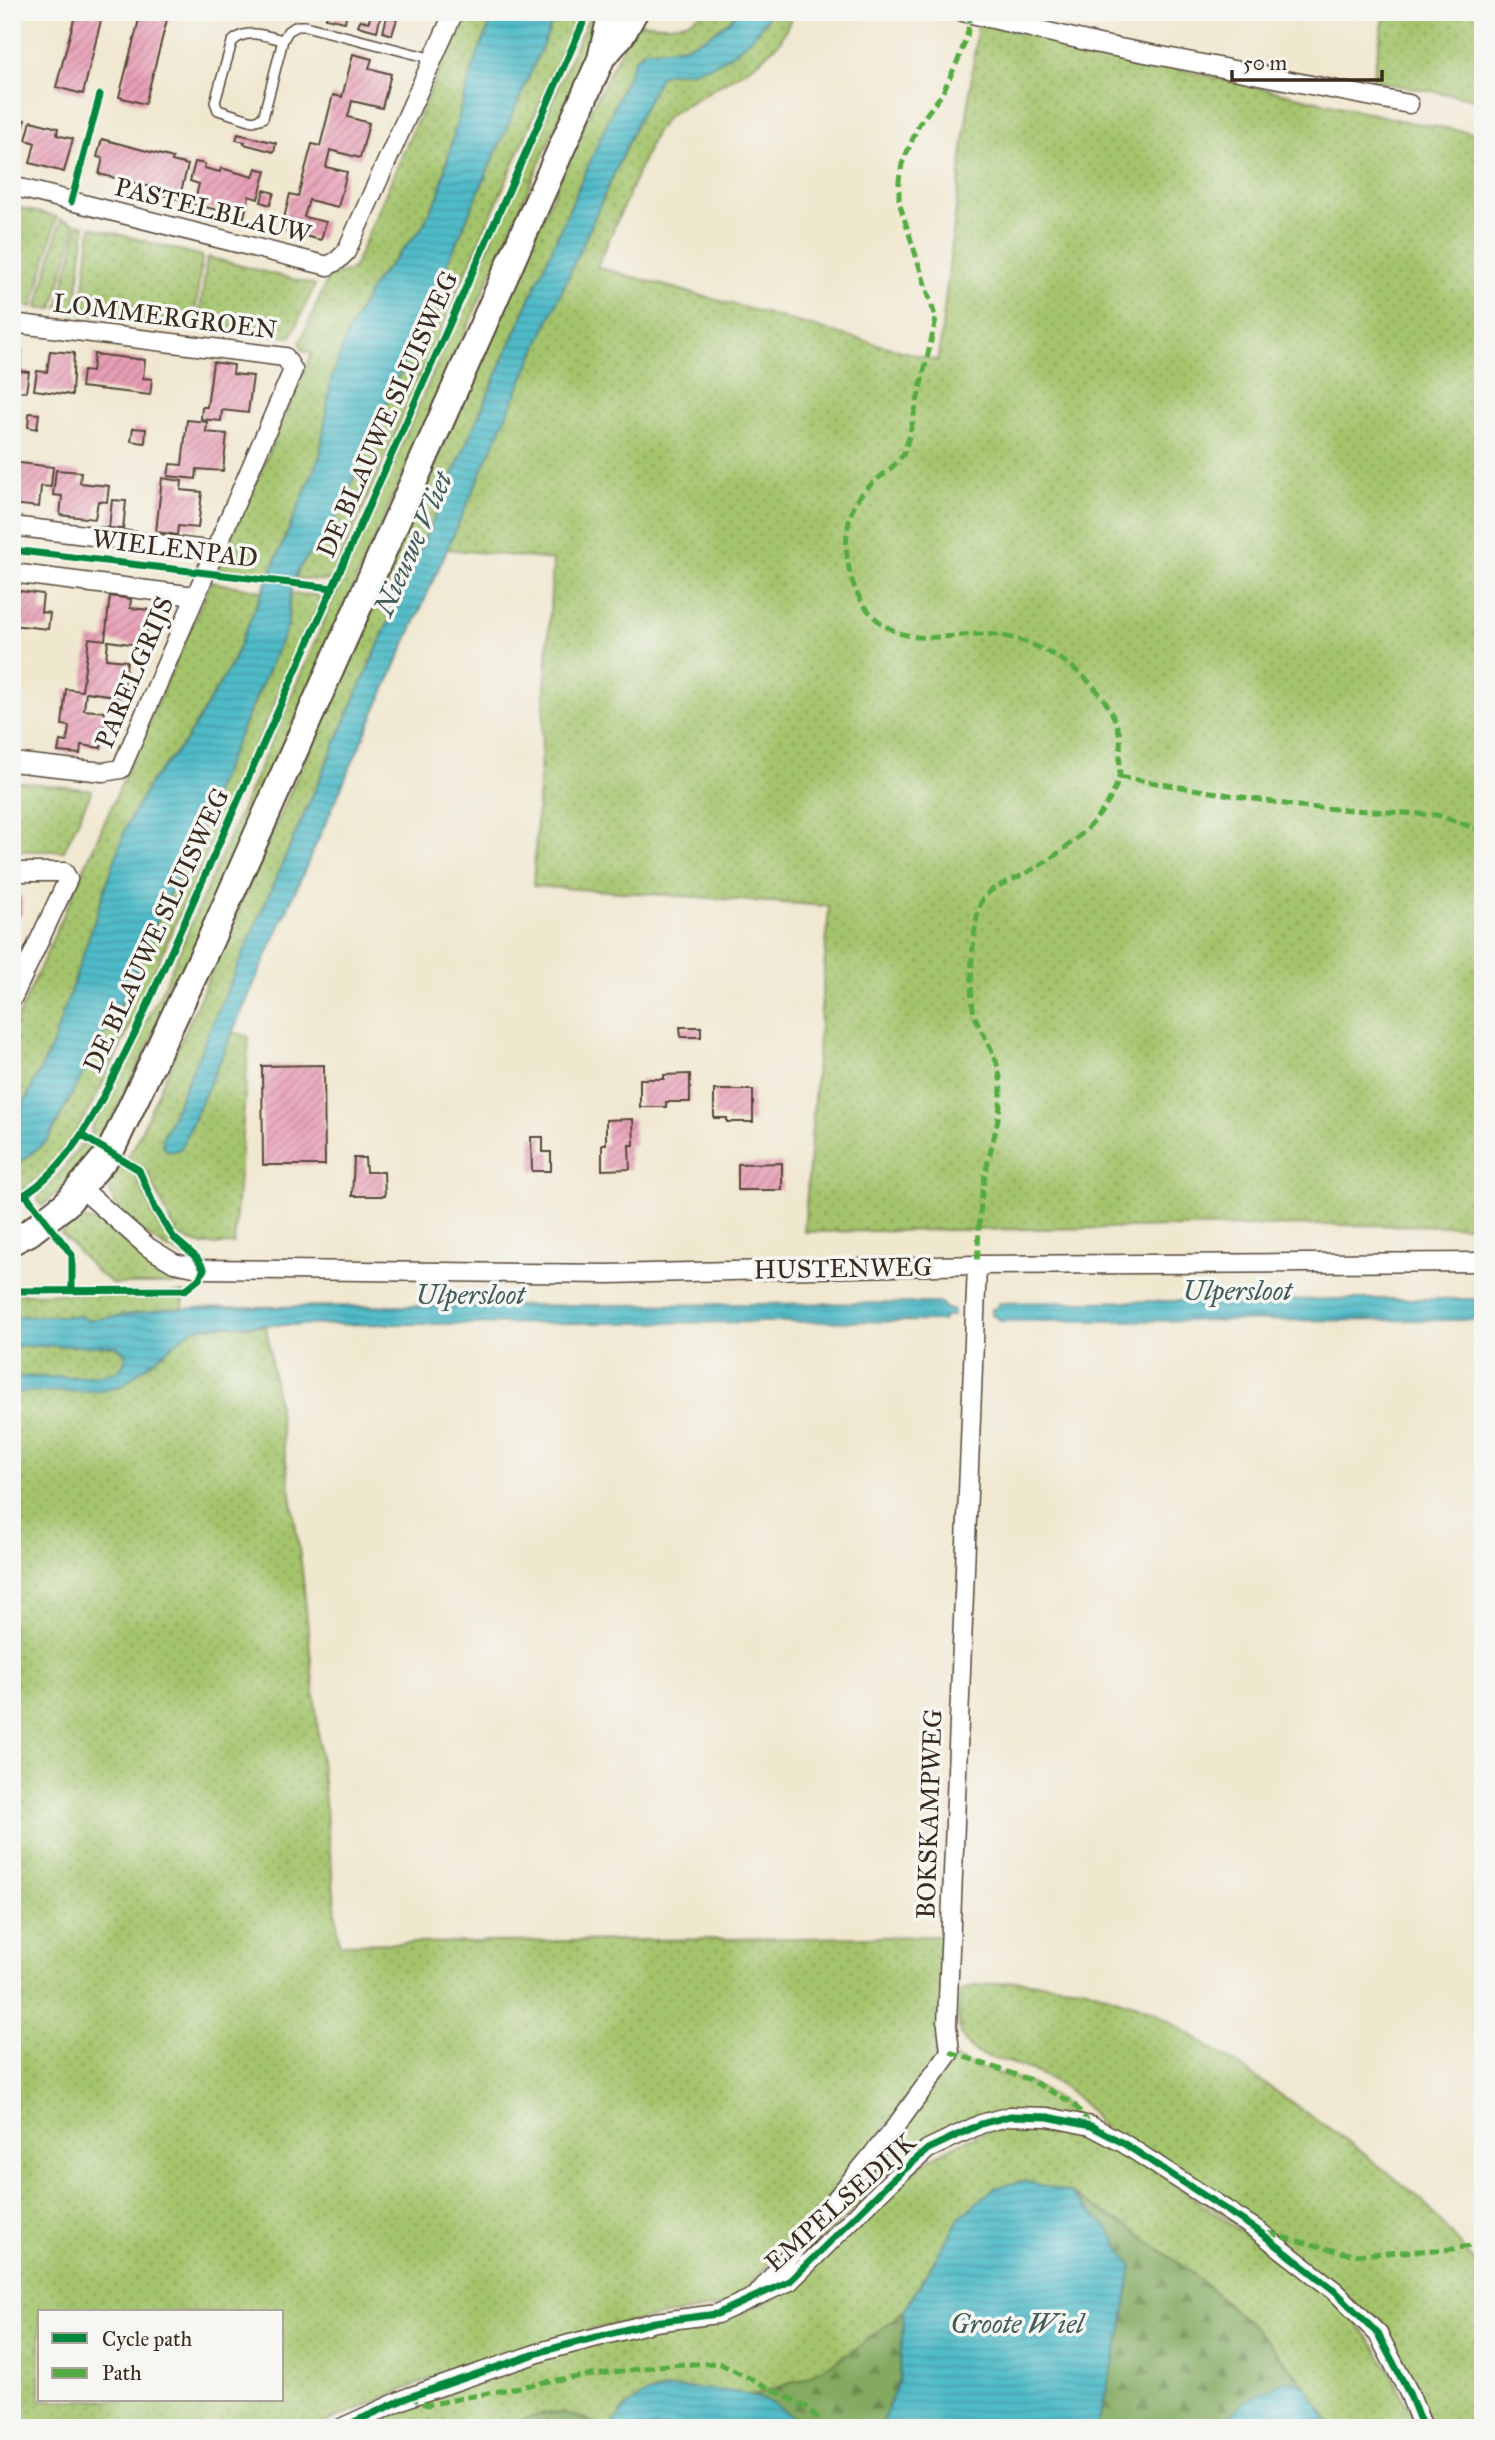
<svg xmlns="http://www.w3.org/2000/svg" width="1495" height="2440" font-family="'IM FELL Great Primer',serif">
	<defs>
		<pattern id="grass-dots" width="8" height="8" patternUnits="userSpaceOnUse" patternTransform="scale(1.75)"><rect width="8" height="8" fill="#a4c46c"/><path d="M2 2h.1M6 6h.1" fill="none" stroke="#879f58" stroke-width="1.8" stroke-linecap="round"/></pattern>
		<pattern id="forest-firs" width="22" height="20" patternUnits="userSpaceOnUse" patternTransform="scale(1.75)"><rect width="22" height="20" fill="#83aa60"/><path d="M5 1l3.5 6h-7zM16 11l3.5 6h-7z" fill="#6c8b4f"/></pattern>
		<pattern id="water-rules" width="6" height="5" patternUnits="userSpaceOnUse" patternTransform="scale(1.75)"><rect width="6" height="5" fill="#4fbcc9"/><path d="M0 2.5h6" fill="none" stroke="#4399a3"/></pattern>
		<pattern id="building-hatch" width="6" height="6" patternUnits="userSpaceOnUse" patternTransform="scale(1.75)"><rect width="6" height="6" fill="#e89eb5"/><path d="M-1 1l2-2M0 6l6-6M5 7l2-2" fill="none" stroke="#bd8193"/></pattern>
	</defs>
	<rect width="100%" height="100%" fill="#f6f6f2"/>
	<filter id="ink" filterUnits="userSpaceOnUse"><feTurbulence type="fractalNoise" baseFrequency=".0143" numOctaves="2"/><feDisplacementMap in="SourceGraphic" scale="14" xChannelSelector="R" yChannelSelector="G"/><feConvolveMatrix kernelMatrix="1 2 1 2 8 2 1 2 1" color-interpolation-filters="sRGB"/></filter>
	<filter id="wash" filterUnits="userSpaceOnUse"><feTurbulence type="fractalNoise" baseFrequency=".00686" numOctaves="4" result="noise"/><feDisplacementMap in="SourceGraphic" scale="28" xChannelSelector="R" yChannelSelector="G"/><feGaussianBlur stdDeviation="1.57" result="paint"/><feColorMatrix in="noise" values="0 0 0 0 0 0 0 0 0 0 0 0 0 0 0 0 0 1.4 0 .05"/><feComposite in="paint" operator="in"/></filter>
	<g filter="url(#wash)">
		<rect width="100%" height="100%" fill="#f0e7cf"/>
		<path fill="url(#grass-dots)" stroke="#707745" stroke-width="2" fill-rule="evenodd" d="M 464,12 L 495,12 L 476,58 L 455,129 L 439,194 L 421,229 L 374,283 L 331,380 L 320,456 L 269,575 L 218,569 L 312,354 L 302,350 L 300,342 L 330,274 L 344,273 L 353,269 Z
			M 557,12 L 580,12 L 332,579 L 328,581 L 295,578 L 304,560 L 329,534 Z
			M 591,12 L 606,12 L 190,959 L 116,1111 L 98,1141 L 91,1136 L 91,1128 L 164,986 Z
			M 704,12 L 739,12 C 710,40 686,51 645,50 L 635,59 L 162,1139 L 181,1148 L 233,1032 L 249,1037 L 234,1244 L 203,1245 L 178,1237 L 148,1174 L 127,1158 L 136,1143 L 587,117 L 635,22 C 660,26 683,29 704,12 Z
			M 770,12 L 794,12 L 780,42 L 756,64 L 669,115 L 655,133 L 597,267 L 938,361 L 978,23 L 1408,122 L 1483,134 L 1483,1226 L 1331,1225 L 804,1232 L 829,906 L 533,886 L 553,560 L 446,549 L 641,113 L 660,77 L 664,73 L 694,71 L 764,24 Z
			M 1385,12 L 1483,12 L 1483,100 L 1372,81 Z
			M 12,206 L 57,217 L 33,307 L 12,304 Z
			M 61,219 L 76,224 L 53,309 L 37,308 Z
			M 79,224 L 85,226 L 75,313 L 58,309 Z
			M 91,227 L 202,256 L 194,326 L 81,313 Z
			M 207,257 L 315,285 L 291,337 L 198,328 Z
			M 211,582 L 263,591 L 231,665 L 185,742 L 150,782 L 52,1046 L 19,1114 L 12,1121 L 12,1031 Z
			M 289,594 L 316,595 L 321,600 L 108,1074 C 83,1120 60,1171 12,1198 L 12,1169 L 47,1141 L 121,1003 L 288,625 Z
			M 12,781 L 92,790 L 64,851 L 12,851 Z
			M 81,1144 L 89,1144 L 95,1149 L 69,1182 L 42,1206 L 38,1202 L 39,1193 L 61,1172 Z
			M 121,1163 L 135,1174 L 161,1230 L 187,1258 C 164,1248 125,1223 113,1200 C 111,1196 110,1189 109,1184 Z
			M 83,1219 L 100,1223 L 168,1276 L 189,1280 L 182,1284 L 113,1284 L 98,1273 L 61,1233 L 72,1223 Z
			M 184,1293 L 183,1309 L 89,1320 L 79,1316 L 12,1316 L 12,1294 Z
			M 222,1325 L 266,1326 L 302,1569 L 339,1944 L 947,1936 L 946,1992 L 939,2053 L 923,2080 L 838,2186 L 739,2297 L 716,2307 L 597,2328 L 512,2353 L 466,2364 L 312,2428 L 12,2428 L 12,1392 L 102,1391 L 123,1385 L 193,1329 ZM 40,2312 L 282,2312 L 282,2400 L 40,2400 Z
			M 12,1346 L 117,1346 L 127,1354 C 125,1361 123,1369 116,1372 C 94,1381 38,1376 12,1377 Z
			M 1017,1981 L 1083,1987 L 1151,2010 L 1229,2059 L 1349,2142 L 1421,2199 L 1483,2271 L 1483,2428 L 1432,2428 L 1415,2387 L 1379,2329 L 1098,2123 C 1080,2091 1046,2074 1011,2063 C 995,2058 973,2057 964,2040 C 955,2026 959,2008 960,1992 L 970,1987 Z
			M 956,2058 C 976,2070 996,2072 1018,2079 C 1040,2086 1061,2100 1077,2117 L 979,2117 L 957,2125 L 933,2138 L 784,2273 Z
			M 1022,2124 C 1041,2125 1062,2124 1080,2131 C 1137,2152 1185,2193 1234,2227 C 1273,2254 1316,2280 1349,2314 C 1380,2347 1399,2388 1419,2428 L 1332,2428 C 1321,2404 1302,2382 1285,2362 C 1224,2292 1150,2239 1070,2193 L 961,2216 L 904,2311 L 853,2351 L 804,2379 L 754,2395 L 693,2388 L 661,2389 L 624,2409 L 610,2428 L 601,2428 L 599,2425 L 545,2413 L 498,2428 L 360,2428 C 441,2397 521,2362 606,2340 C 667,2325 729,2326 784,2292 L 909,2174 C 944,2148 978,2130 1022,2124 Z"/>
		<path fill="url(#forest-firs)" stroke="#5f6a3f" stroke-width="2" d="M 1070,2193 L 1129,2227 L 1188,2270 L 1260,2333 L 1305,2385 L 1287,2380 L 1247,2400 L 1216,2428 L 1097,2428 L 1122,2328 L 1132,2267 L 1107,2227 Z
			M 904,2311 L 899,2379 L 880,2428 L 804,2428 L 773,2404 L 754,2395 L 804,2379 L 853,2351 Z
			M 544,2413 C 563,2413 586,2416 601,2428 L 498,2428 Z"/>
		<path fill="url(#water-rules)" stroke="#457374" stroke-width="2" d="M 495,12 L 557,12 L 329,535 C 295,565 289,580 288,625 L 121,1003 L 47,1141 L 12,1169 L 12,1121 L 19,1114 L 52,1046 L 126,827 L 150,782 L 185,742 L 231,665 L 320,456 L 331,380 L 349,330 L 374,283 L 421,229 L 439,194 L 455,129 L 476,58 Z
			M 739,12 L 770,12 C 755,40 724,66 692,71 C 681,73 668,70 660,77 L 641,113 L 181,1148 L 175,1151 L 168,1151 L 163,1146 L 162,1139 L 635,59 L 645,50 C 686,51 710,40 739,12 Z
			M 1359,1299 L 1483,1299 L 1483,1320 L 1000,1321 L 996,1316 L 992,1316 L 992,1309 L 997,1308 L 999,1303 Z
			M 941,1303 L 946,1309 L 952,1310 L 953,1316 L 946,1316 L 942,1321 L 222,1325 L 193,1329 L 123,1385 L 102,1391 L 12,1392 L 12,1377 C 33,1376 107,1380 120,1369 C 125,1365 125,1360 127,1354 L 116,1346 L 12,1346 L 12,1316 L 79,1316 L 89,1320 L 168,1309 L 224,1307 Z
			M 1023,2181 L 1070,2193 L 1107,2227 L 1132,2267 L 1122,2328 L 1097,2428 L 880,2428 L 899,2379 L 904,2311 L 961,2216 L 994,2188 Z
			M 1287,2380 L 1305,2385 L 1332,2428 L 1216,2428 L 1247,2400 Z
			M 693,2388 C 740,2392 768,2392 804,2428 L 610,2428 C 635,2392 652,2389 693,2388 Z"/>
		<g id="blocks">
			<path fill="url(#building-hatch)" d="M 76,12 L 103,12 L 83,94 L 56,87 Z
				M 141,12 L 169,12 L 145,104 L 119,97 Z
				M 327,12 L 338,12 L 346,16 L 345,22 L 326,18 Z
				M 371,13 L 381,15 L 377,31 L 358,26 L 360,20 L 369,22 Z
				M 387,17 L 397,19 L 392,35 L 383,32 Z
				M 353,54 L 372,59 L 369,68 L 391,74 L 382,108 L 352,101 L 348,117 L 369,123 L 360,158 L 330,150 L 326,167 L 347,172 L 338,207 L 309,200 L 304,217 L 326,222 L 321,240 L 281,230 L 290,194 L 298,196 L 312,144 L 320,146 L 333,95 L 342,97 Z
				M 12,116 L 25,120 L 20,139 L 12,137 Z
				M 31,121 L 58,128 L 57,135 L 73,139 L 64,172 L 30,163 L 35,143 L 26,140 Z
				M 238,134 L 276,143 L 274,152 L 244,144 L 245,142 L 236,140 Z
				M 102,139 L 173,158 L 172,161 L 188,165 L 179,199 L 162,195 L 163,190 L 99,174 L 103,158 L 97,157 Z
				M 195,162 L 205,164 L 204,168 L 220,172 L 221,168 L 253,177 L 256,168 L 266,171 L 258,199 L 249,196 L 244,217 L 194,204 L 199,184 L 190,181 Z
				M 264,190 L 274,193 L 270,205 L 261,202 Z
				M 12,349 L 22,350 L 20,371 L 29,372 L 26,392 L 16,391 L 17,386 L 12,385 Z
				M 50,351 L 74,353 L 72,395 L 34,390 L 37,371 L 47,372 Z
				M 94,354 L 145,360 L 143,378 L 152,379 L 150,395 L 81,387 L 83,371 L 92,372 Z
				M 213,362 L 234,365 L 233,374 L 253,376 L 248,413 L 222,410 L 221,421 L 201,419 L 202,407 L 207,407 Z
				M 29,413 L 39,414 L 37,429 L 28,427 Z
				M 187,420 L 207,422 L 206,432 L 227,434 L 223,471 L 197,469 L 196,479 L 168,476 L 170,464 L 182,465 Z
				M 133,428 L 146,429 L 145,443 L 131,441 Z
				M 12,462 L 53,467 L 51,487 L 41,486 L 39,507 L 12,504 Z
				M 56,470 L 81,472 L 80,483 L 109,486 L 107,502 L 98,501 L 95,519 L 60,515 L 62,496 L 53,495 Z
				M 162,478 L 182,481 L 181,490 L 202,492 L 198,528 L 178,526 L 177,535 L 156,532 Z
				M 112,500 L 126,501 L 123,529 L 109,528 Z
				M 12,590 L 43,594 L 41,612 L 50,613 L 48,629 L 12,625 Z
				M 110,596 L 131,599 L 130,608 L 150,610 L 145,646 L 108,641 L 106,659 L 127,661 L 123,697 L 86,692 L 84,710 L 105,712 L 101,748 L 81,745 L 80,754 L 58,752 L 60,741 L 67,742 L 69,726 L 62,725 L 66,689 L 82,691 L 89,638 L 105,640 Z
				M 12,895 L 22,895 L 22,915 L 12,916 Z
				M 680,1027 L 701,1027 L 701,1037 L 681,1037 Z
				M 324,1065 L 325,1165 L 263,1165 L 262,1066 Z
				M 690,1074 L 690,1102 L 666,1102 L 666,1107 L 640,1107 L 640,1079 L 664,1079 L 664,1075 Z
				M 714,1090 L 753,1090 L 753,1122 L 727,1122 L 727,1118 L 714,1118 Z
				M 633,1119 L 634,1145 L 629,1145 L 630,1169 L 602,1170 L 602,1144 L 606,1144 L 606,1120 Z
				M 531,1137 L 543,1137 L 543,1152 L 551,1152 L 551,1171 L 532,1171 Z
				M 354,1158 L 365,1158 L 366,1172 L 384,1172 L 385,1196 L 352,1196 Z
				M 782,1163 L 782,1190 L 738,1190 L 738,1164 Z"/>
		</g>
	</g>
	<g filter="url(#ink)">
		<use href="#blocks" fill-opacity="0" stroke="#564639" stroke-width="2"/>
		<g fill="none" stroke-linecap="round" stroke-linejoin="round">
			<g stroke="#564639" stroke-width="12">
				<path id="lane" d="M 283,40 C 265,36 246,27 232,42 L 215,102 L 218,110 L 253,121 L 263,118 L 283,40 L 288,31 L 297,26 L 305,26 L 434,59"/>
			</g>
			<g stroke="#564639" stroke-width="21">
				<path id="street" d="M 963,12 L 1099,44 L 1409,104
					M 12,186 L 328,266 L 338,260 L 346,252 L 454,12
					M 12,323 L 285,357 L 293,370 L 121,769 L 103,772 L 12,762
					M 12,526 L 215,551
					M 12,573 L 195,596
					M 12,872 L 64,872 L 68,879 L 12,999
					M 81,1188 L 148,1247 L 174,1263 L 204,1269 L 609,1274 L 977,1265 L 1483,1262
					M 757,2295 L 896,2126 L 950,2052 L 947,2025 L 977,1265
					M 341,2428 L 409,2397 L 547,2350 L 655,2322 L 717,2314 L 790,2281 L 891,2181 L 928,2149 L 981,2124 L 1010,2116 L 1048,2117 L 1091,2126 L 1123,2143 L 1257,2230 L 1335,2291 L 1378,2334 L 1409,2393 L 1423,2428"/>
			</g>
			<g stroke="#564639" stroke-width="30">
				<path id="secondary" d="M 607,52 L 622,34 L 634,12
					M 12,1241 L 30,1232 L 66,1204 L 110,1152 L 210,941 L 601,59 L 612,12"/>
			</g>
			<use href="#lane" stroke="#fff" stroke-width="9"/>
			<use href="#street" stroke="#fff" stroke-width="18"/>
			<use href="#secondary" stroke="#fff" stroke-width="26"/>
			<path stroke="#55ab43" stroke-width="5" stroke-dasharray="10 5" stroke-linecap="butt" d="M 971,12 L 967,36 L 959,58 L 942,94 L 919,124 L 902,164 L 899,180 L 899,202 L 936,319 L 909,437 C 907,442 906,449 904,453 C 892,473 863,484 854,506 C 834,553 854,626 911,636 C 936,640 959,634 983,634 C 1039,635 1105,678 1119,732 C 1121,739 1120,747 1120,755 C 1119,761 1121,770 1119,777 C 1109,818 1060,856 1024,874 C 1010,882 991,886 982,900 C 973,918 967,996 975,1016 C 982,1035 995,1051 999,1072 C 1006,1106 991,1143 985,1176 C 979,1205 979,1236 977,1265
				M 1119,777 L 1304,807 L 1437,815 L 1483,831
				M 950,2052 L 1028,2079 L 1073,2103 L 1090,2124
				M 1268,2233 L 1352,2255 L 1453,2249 L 1482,2244
				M 409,2397 L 427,2405 L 556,2380 L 667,2365 L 719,2363 L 809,2408 L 825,2428"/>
			<g stroke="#f6f6f2" stroke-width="11">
				<path id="cycleway" d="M 71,202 L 100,95
					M 12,550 L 333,588
					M 26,1195 L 72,1255 L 72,1290
					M 12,1201 C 73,1174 106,1089 135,1033 L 588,12
					M 12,1291 L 185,1290 L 199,1279 L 204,1269 L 197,1258 L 174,1238 L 156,1210 L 139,1170 L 81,1135
					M 341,2428 L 409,2397 L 547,2350 L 655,2322 L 717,2314 L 790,2281 L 891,2181 L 928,2149 L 981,2124 L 1010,2116 L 1048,2117 L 1091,2126 L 1123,2143 L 1257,2230 L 1335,2291 L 1378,2334 L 1409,2393 L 1423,2428"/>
			</g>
			<use href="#cycleway" stroke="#00873e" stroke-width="7"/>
		</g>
	</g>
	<g text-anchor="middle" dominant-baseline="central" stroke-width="7" stroke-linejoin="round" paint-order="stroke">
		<g font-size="26" fill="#3b2a1e" stroke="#f6f6f2">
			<text transform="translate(213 210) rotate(14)">PASTELBLAUW</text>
			<text transform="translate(165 316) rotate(7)">LOMMERGROEN</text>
			<text transform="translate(387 414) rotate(-66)">DE BLAUWE SLUISWEG</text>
			<text transform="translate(175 548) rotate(7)">WIELENPAD</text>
			<text transform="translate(134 672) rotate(-67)">PARELGRIJS</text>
			<text transform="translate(156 930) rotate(-65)">DE BLAUWE SLUISWEG</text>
			<text transform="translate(843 1268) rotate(-1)">HUSTENWEG</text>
			<text transform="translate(929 1814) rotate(-88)">BOKSKAMPWEG</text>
			<text transform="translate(840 2202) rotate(-42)">EMPELSEDIJK</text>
		</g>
		<g font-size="28" font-style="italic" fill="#425d5a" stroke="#f6f6f2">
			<text transform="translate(413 544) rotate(-66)">Nieuwe Vliet</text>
			<text x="1237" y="1290">Ulpersloot</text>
			<text x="470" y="1294">Ulpersloot</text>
			<text x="1017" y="2323">Groote Wiel</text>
		</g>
	</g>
	<rect width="1495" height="2440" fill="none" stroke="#f6f6f2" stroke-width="42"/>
	<rect x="38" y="2310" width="245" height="91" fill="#f6f6f2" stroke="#aba49d" stroke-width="2"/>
	<rect x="52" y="2333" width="35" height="10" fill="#00873e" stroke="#aba49d" stroke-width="2"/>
	<text x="102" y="2346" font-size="21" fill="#3b2a1e">Cycle path</text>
	<rect x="52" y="2368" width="35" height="10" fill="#55ab43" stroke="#aba49d" stroke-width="2"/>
	<text x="102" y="2380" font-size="21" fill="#3b2a1e">Path</text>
	<path d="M1232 70v10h150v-10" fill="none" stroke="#3b2a1e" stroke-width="3.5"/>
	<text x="1243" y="70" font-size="21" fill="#3b2a1e" stroke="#f6f6f2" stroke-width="5" paint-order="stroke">50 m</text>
</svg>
